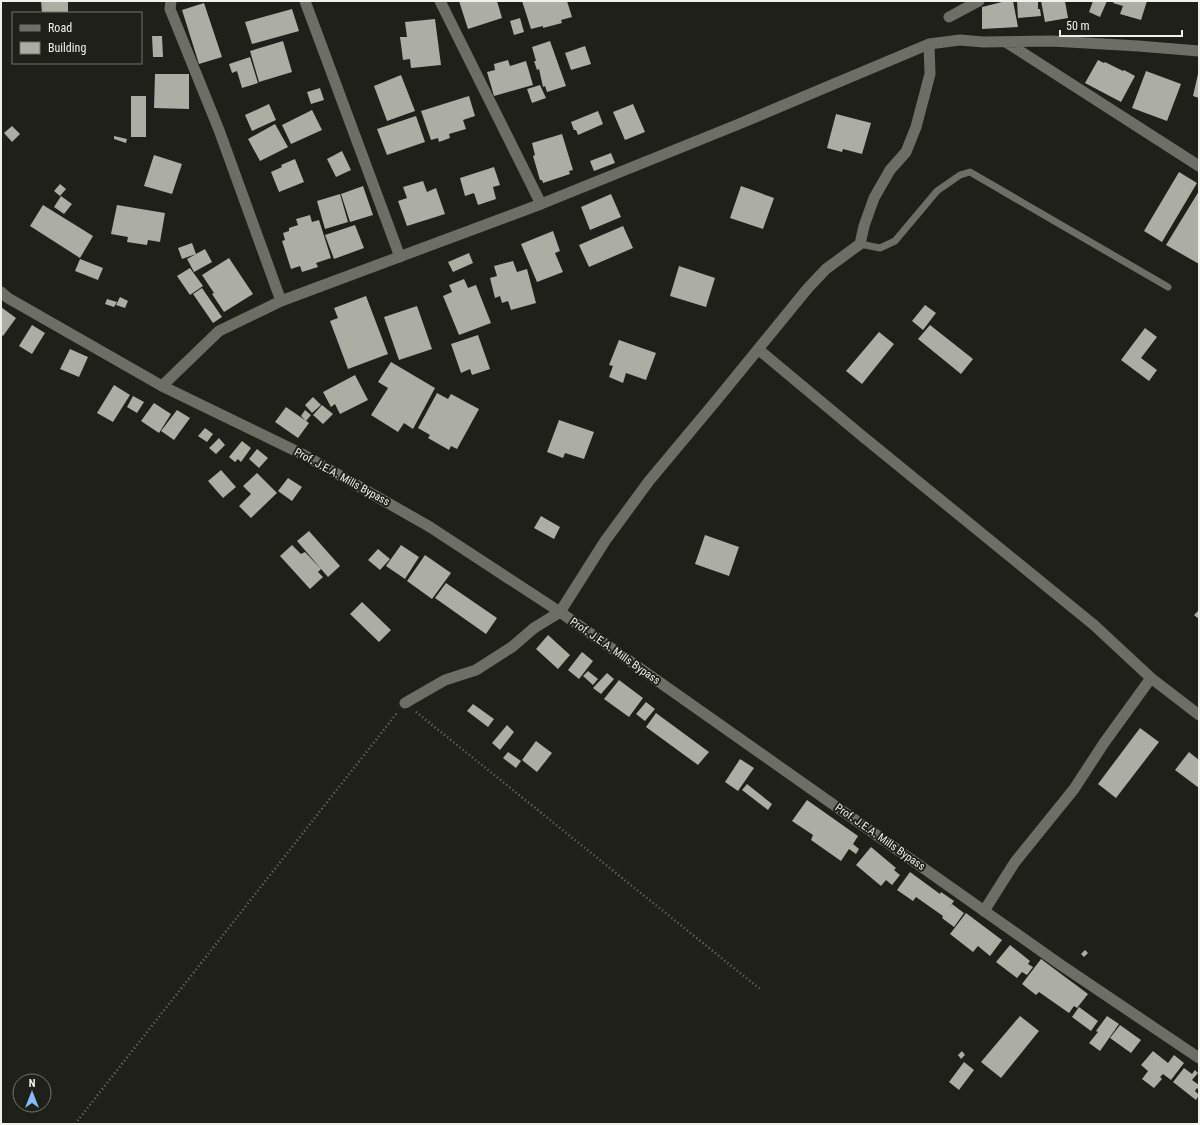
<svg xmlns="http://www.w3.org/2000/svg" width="1200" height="1125" font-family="'Roboto Condensed',sans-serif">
	<rect width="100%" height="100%" fill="#1f2019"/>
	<path fill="#acaea4" d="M 41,1 L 68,1 L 68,13 L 42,13 Z
		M 459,1 L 497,1 L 502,18 L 468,29 Z
		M 522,1 L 567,1 L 572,17 L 561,20 L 562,23 L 543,28 L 543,26 L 531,29 Z
		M 1006,1 L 1013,1 L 1018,27 L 982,29 L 982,7 Z
		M 1017,1 L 1038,1 L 1038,9 L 1040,9 L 1041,16 L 1018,18 Z
		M 1041,1 L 1065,1 L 1068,18 L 1045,22 Z
		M 1093,1 L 1107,1 L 1100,17 L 1089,12 Z
		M 1114,1 L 1147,1 L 1141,20 L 1120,14 L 1123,6 L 1113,3 Z
		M 204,3 L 222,57 L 199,64 L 182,10 Z
		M 292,9 L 299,31 L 252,44 L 245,22 Z
		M 520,18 L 524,32 L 514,35 L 510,21 Z
		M 435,19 L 441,65 L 411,68 L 410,59 L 403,60 L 400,37 L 407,37 L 405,22 Z
		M 152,36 L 162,36 L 163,57 L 153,57 Z
		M 283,41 L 292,72 L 259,82 L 250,51 Z
		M 550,41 L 566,86 L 547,92 L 545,86 L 543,87 L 539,69 L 537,70 L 534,61 L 536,61 L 532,47 Z
		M 585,46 L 591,64 L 571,70 L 565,53 Z
		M 250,57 L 258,83 L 242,88 L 237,71 L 232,73 L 229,64 Z
		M 508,60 L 510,66 L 526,61 L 533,85 L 494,96 L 487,72 L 495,70 L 494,64 Z
		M 1098,60 L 1104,63 L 1105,62 L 1123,71 L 1124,70 L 1135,76 L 1121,102 L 1085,83 Z
		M 1146,71 L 1181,84 L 1167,121 L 1132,108 Z
		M 155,74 L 189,74 L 189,109 L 154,108 Z
		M 1198,74 L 1199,74 L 1199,98 L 1193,96 Z
		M 401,75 L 415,111 L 387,121 L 374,86 Z
		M 540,85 L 546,98 L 532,103 L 527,89 Z
		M 320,88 L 324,100 L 311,104 L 307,92 Z
		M 131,96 L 146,96 L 146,137 L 131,137 Z
		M 469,96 L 475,116 L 463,120 L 466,129 L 449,134 L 450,138 L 439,142 L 438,138 L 431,140 L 421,111 Z
		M 269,104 L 276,120 L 252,131 L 245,115 Z
		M 633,104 L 645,132 L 625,140 L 613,112 Z
		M 312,110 L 322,130 L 291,144 L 282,125 Z
		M 598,111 L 603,124 L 578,135 L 576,130 L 574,130 L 571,122 Z
		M 836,114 L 871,123 L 862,154 L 843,149 L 842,152 L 827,148 Z
		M 416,116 L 425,142 L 387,155 L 377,129 Z
		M 275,124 L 288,147 L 260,161 L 248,139 Z
		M 12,126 L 20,134 L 12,142 L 4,133 Z
		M 562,134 L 573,170 L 569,171 L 570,174 L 543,183 L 542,180 L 540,180 L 533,156 L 535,155 L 532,143 Z
		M 114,136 L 127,139 L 126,143 L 114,139 Z
		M 342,151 L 351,170 L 336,177 L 327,159 Z
		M 611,153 L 615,163 L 594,171 L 590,161 Z
		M 154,155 L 182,164 L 172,194 L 144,186 Z
		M 295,159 L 304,182 L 279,192 L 271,172 L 282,167 L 281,165 Z
		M 494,167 L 500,185 L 493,187 L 496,199 L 478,205 L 474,193 L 465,196 L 460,178 Z
		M 1179,172 L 1197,183 L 1162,242 L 1144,231 Z
		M 423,181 L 427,192 L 436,188 L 445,214 L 407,226 L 398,201 L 407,198 L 403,187 Z
		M 60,184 L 66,189 L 60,196 L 54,191 Z
		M 363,186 L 373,215 L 350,222 L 341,194 Z
		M 741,186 L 774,198 L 763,229 L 730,218 Z
		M 1199,191 L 1199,264 L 1166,245 Z
		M 340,194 L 348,222 L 325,229 L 317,201 Z
		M 611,194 L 621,217 L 590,230 L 581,207 Z
		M 61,196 L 72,204 L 64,214 L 54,207 Z
		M 43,205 L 93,236 L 80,258 L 30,226 Z
		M 117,205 L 165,213 L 160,242 L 148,240 L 147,245 L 127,242 L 128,237 L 111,234 Z
		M 310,215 L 312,222 L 319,220 L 331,258 L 316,263 L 318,267 L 302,272 L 300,266 L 291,269 L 282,241 L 285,240 L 283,233 L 289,231 L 289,228 L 298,225 L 296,219 Z
		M 355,225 L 364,248 L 334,259 L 325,235 Z
		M 623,226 L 633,248 L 589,267 L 579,245 Z
		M 553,231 L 560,251 L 555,253 L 563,272 L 537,282 L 521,244 Z
		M 192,243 L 196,254 L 205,249 L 212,262 L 194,272 L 187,259 L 196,254 L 182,259 L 178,248 Z
		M 469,253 L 473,263 L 453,272 L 448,262 Z
		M 229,258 L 253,294 L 224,312 L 212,294 L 214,293 L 202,275 Z
		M 80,259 L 103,268 L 98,280 L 75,271 Z
		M 513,261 L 517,272 L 527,269 L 536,303 L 511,310 L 508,301 L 502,303 L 500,296 L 495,298 L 490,278 L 497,276 L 494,266 Z
		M 679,266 L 715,278 L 706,307 L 670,296 Z
		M 190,268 L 203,286 L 190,295 L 177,276 Z
		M 464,279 L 468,288 L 476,285 L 491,323 L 459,335 L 443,296 L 452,292 L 449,285 Z
		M 202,288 L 222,317 L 213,323 L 193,294 Z
		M 366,296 L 388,354 L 348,369 L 330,321 L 338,318 L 334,308 Z
		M 120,297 L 128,301 L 125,308 L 116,305 Z
		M 107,299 L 117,302 L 114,307 L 105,304 Z
		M 925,305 L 936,313 L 923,330 L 912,321 Z
		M 417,306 L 432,349 L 399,360 L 384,317 Z
		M 1,307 L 16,318 L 3,336 L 1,334 Z
		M 32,325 L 45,333 L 32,354 L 19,346 Z
		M 930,325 L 973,359 L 961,374 L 918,339 Z
		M 1145,328 L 1157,337 L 1141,358 L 1157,370 L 1149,381 L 1121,360 Z
		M 879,332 L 894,344 L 862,384 L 846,371 Z
		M 478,335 L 490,369 L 472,375 L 470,369 L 461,373 L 451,344 Z
		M 619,340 L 656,353 L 646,380 L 626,373 L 623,383 L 609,377 L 613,366 L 609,365 Z
		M 70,349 L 88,357 L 79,377 L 60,369 Z
		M 391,362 L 435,388 L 413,429 L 404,423 L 398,432 L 371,415 L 388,388 L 378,382 Z
		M 355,375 L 368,400 L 340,414 L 335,404 L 331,407 L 323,392 Z
		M 114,385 L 130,395 L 113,422 L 97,413 Z
		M 437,393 L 448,399 L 451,394 L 479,409 L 457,449 L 451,446 L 449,450 L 428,438 L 430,435 L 418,428 Z
		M 133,396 L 144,402 L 137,413 L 127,407 Z
		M 313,397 L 321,405 L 312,413 L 305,405 Z
		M 154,403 L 171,414 L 159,433 L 141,421 Z
		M 322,405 L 333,414 L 323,424 L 313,415 Z
		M 286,407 L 309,423 L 298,438 L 275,422 Z
		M 177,410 L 190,418 L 174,440 L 161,431 Z
		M 305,410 L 311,415 L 306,421 L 301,416 Z
		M 559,420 L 594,432 L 584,459 L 565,453 L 563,458 L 547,452 Z
		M 205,428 L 213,434 L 207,442 L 198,436 Z
		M 219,438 L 225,445 L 216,454 L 209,448 Z
		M 242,441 L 251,448 L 241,462 L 238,459 L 235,462 L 229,457 Z
		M 257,449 L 268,458 L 259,468 L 249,459 Z
		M 221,470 L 236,487 L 223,498 L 208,481 Z
		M 257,473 L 277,493 L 251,518 L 239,506 L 251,494 L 243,486 Z
		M 288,478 L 302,487 L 292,501 L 278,491 Z
		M 541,516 L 560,527 L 554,539 L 534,528 Z
		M 309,531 L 340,566 L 328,577 L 297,541 Z
		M 705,535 L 739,547 L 729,576 L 695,564 Z
		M 292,545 L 301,554 L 305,552 L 321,569 L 318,572 L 323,577 L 310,589 L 280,556 Z
		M 401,545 L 419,557 L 405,579 L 386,566 Z
		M 378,549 L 390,559 L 380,570 L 368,560 Z
		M 425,555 L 451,573 L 432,599 L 407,581 Z
		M 446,583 L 497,618 L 486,634 L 435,598 Z
		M 362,602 L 391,630 L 379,642 L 350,614 Z
		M 1199,610 L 1199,619 L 1194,615 Z
		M 548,635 L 570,655 L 558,669 L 536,649 Z
		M 582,652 L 593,661 L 579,679 L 568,670 Z
		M 588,671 L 598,679 L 593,685 L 583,676 Z
		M 607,673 L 614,679 L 601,694 L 593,688 Z
		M 619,680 L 643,698 L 629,717 L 604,699 Z
		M 646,702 L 655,709 L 645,721 L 636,714 Z
		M 473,704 L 494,719 L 488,727 L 467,711 Z
		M 656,713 L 709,752 L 698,765 L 646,727 Z
		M 507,725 L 514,732 L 500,750 L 492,743 Z
		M 1140,728 L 1159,742 L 1116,798 L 1098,784 Z
		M 536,741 L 552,753 L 537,772 L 522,760 Z
		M 508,752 L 521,761 L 516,768 L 503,758 Z
		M 1189,752 L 1199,760 L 1199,788 L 1175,770 Z
		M 740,759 L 754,768 L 738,791 L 725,782 Z
		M 747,784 L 772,804 L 768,810 L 742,790 Z
		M 807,800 L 858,836 L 853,844 L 859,849 L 856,854 L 849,849 L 841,861 L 811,840 L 813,835 L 792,821 Z
		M 871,847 L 896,868 L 894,870 L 900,875 L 892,885 L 886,880 L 881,886 L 856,865 Z
		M 910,872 L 940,894 L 941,892 L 954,901 L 948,909 L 952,904 L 964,913 L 954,927 L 942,918 L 943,916 L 916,897 L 913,901 L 897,890 Z
		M 966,913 L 1002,940 L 990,956 L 978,946 L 973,952 L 950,934 Z
		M 1010,945 L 1030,961 L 1028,964 L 1033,967 L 1027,975 L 1022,972 L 1017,978 L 996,962 Z
		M 1085,950 L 1088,953 L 1084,957 L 1081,954 Z
		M 1041,959 L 1088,994 L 1077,1008 L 1074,1006 L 1069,1013 L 1039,992 L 1036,995 L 1022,984 Z
		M 1079,1007 L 1098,1021 L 1091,1031 L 1072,1017 Z
		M 1020,1016 L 1039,1031 L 1001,1078 L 981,1062 Z
		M 1107,1016 L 1119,1024 L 1100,1051 L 1089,1043 L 1098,1032 L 1096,1031 Z
		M 1120,1025 L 1141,1040 L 1131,1053 L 1110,1038 Z
		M 962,1051 L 965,1055 L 961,1059 L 958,1055 Z
		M 1153,1051 L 1168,1063 L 1174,1055 L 1184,1063 L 1171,1080 L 1163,1074 L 1160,1077 L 1162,1079 L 1154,1088 L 1142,1079 L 1148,1071 L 1141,1065 Z
		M 964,1062 L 974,1070 L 959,1090 L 949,1082 Z
		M 1184,1068 L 1192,1074 L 1195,1070 L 1198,1073 L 1192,1080 L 1199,1085 L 1199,1090 L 1197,1088 L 1195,1091 L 1199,1095 L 1196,1100 L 1173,1082 Z"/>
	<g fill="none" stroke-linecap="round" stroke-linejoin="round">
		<path stroke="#72736c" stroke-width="2.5" stroke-dasharray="1 3" stroke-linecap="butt" d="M 416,712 L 760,989
			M 75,1124 L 397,713"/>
		<path stroke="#6d6e66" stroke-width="7" d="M 860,244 L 880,248 L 895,241 L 937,191 L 960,175 L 970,172 L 1168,287"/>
		<path stroke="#6d6e66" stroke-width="11" d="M 171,1 L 170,9 L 219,130 L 281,301
			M 305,1 L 400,257
			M 440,1 L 541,204
			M 949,17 L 979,1
			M 1006,42 L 1199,166
			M 758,349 L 861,435 L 1094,625 L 1151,678 L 1199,715
			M 162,386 L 219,331 L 281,301 L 541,204 L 739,124 L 929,44 L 960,40 L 983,42 L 1052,41 L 1138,46 L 1199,51
			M 405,703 L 445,680 L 476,670 L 512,647 L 534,628 L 560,612 L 605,541 L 649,481 L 715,402 L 808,288 L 826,269 L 860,244 L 864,226 L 874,198 L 890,170 L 906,152 L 916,127 L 930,74 L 929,44
			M 984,911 L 1015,862 L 1074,789 L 1104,743 L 1151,678"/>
		<path stroke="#6d6e66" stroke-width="11" d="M 1,292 L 8,298 L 162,386 L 304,455 L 430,527 L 560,612 L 1061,965 L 1199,1058"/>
	</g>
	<g text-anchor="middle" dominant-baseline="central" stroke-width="4" stroke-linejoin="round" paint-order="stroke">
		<g font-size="11" fill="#f1f1ec" stroke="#1f2019">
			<text transform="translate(342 477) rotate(29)">Prof. J.E.A. Mills Bypass</text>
			<text transform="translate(615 651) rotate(35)">Prof. J.E.A. Mills Bypass</text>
			<text transform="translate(880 837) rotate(35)">Prof. J.E.A. Mills Bypass</text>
		</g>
	</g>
	<rect width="1200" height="1125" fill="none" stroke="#f1f1ec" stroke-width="4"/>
	<rect x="12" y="12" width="130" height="52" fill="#1f2019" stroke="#73746d"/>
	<rect x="20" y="25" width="20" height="6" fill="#6d6e66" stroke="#73746d"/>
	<text x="48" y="32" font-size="12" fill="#f1f1ec">Road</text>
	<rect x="20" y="42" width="20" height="12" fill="#acaea4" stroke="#73746d"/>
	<text x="48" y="52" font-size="12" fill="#f1f1ec">Building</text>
	<g transform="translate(32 1093)"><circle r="19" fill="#1f2019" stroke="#73746d"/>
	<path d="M0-3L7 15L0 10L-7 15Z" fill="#85bbfb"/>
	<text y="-6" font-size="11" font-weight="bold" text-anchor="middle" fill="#f1f1ec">N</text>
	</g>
	<path d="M1060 30v6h122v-6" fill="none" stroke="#f1f1ec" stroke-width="2"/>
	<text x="1066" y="30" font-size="12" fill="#f1f1ec" stroke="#1f2019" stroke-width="3" paint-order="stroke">50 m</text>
</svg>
